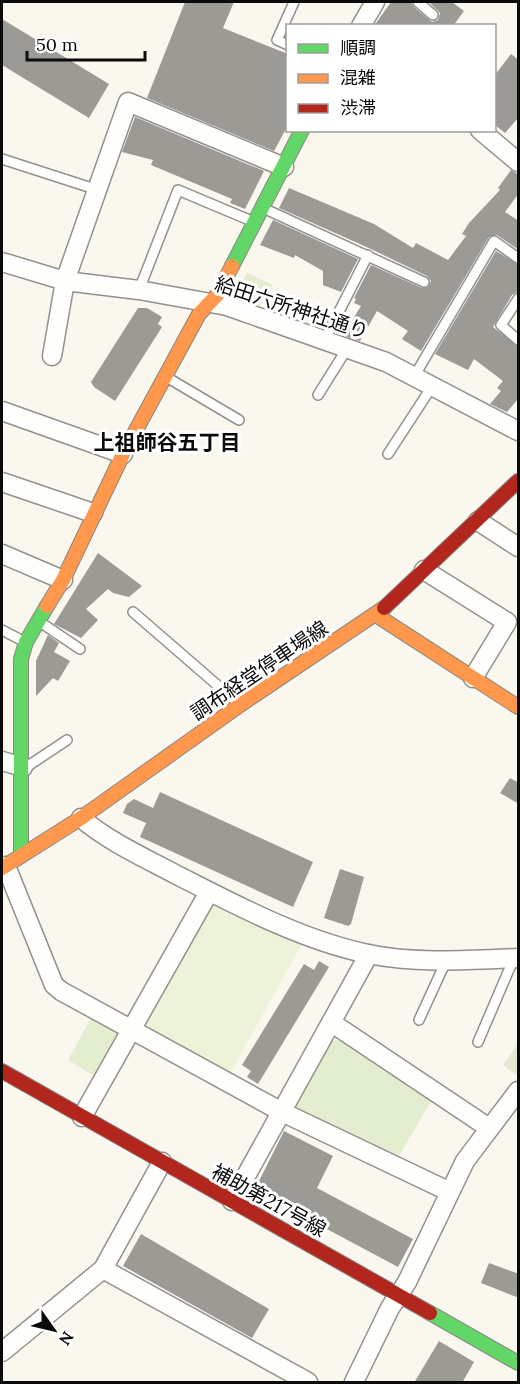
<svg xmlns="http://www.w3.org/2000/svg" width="520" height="1384" font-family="Lora,'Noto Sans JP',serif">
	<rect width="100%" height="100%" fill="#faf7ee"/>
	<path fill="#e2eecf" d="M 247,273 L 273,285 L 258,309 L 247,305 L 249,301 L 234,296 Z
		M 92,1016 L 117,1031 L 118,1037 L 96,1077 L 68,1060 Z
		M 341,1040 L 432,1100 L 397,1159 L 297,1110 L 294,1103 L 332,1041 Z"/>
	<path fill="#e5e9d3" d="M 518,1035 L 518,1076 L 503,1065 L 516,1046 Z"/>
	<path fill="#ecf3d8" d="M 211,901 L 303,942 L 228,1077 L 141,1030 Z"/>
	<path fill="#9c9a95" d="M 185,2 L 234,2 L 223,28 L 288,54 L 288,125 L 274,151 L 147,98 Z
		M 391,2 L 411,2 L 414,7 L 432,22 L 438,20 L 440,13 L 429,2 L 452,2 L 464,11 L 453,26 L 374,26 Z
		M 2,19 L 109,84 L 89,118 L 2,65 Z
		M 511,54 L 519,60 L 519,117 L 505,133 L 495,125 L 495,75 Z
		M 135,117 L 264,171 L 245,209 L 230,203 L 232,199 L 151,165 L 153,160 L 122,152 Z
		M 511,170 L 519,175 L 519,193 L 505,212 L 519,221 L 519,250 L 497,235 L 489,237 L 421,351 L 402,339 L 408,331 L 377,311 L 360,341 L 336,333 L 341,324 L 348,327 L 361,306 L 354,303 L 356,299 L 354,298 L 371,265 L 422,288 L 428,287 L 431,281 L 427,276 L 371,249 L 279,208 L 289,188 L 374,224 L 413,248 L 416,243 L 448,260 L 466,236 L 462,234 L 469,223 L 500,190 L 498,188 Z
		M 273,220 L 358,259 L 341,292 L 323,285 L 323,271 L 295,255 L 294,258 L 260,245 Z
		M 496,251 L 519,265 L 519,292 L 512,295 L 493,327 L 519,347 L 519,398 L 507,412 L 490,404 L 501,391 L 497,388 L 503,381 L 474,359 L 468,370 L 435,354 Z
		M 138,308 L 147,308 L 162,317 L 158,324 L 162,327 L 115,401 L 94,387 L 91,382 Z
		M 98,553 L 142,586 L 129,597 L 113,593 L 108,589 L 86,609 L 98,620 L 81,638 L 54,624 Z
		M 48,635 L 59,643 L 54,652 L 70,661 L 58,681 L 53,678 L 36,696 L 36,661 Z
		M 510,778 L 519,783 L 519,804 L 500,793 Z
		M 160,792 L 313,862 L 293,907 L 140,837 L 146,823 L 123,813 L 127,804 L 134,799 L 153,808 Z
		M 340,869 L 364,877 L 351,924 L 348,926 L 324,918 Z
		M 319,961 L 329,967 L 258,1084 L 247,1077 L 251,1071 L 242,1065 L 304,964 L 314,970 Z
		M 284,1131 L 333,1156 L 317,1188 L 413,1239 L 398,1267 L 310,1220 L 311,1217 L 255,1189 Z
		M 141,1234 L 269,1309 L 252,1338 L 123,1266 Z
		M 489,1263 L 519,1274 L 519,1298 L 481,1283 Z
		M 439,1341 L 474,1362 L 462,1383 L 414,1383 Z"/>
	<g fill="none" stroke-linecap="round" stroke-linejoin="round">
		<g stroke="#93918d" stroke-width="12">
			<path id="lane" d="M 418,2 L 433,15
				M 288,45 L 277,40 L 294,2
				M 2,159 L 98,190
				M 263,208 L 424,282
				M 139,290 L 178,190 L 254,222
				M 518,299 L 501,325 L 518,340
				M 325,339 L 368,255
				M 415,375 L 494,241 L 518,258
				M 168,378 L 239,420
				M 318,395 L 348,347
				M 388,454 L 433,385
				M 133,612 L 238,703
				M 40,622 L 80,649
				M 2,630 L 23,641
				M 25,768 L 67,740
				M 419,1020 L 446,961
				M 478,1042 L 514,958"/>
		</g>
		<g stroke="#93918d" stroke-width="21">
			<path id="street" d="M 361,26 L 375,2
				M 480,130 L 518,162
				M 2,262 L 65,281 L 139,290 L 227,306 L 386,362 L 518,431
				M 52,356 L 65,281 L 128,102 L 284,167
				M 2,411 L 123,454
				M 2,482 L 93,513
				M 478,521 L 518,547
				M 2,554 L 63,580
				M 424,570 L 507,622 L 473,678
				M 2,761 L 23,767
				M 81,818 C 108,841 143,857 175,874 C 236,905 301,940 368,954 C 418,964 469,960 518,958
				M 6,866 L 54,985 L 61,991 L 282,1112 L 448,1191
				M 332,1023 L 489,1128
				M 82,1117 L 209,892
				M 232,1201 L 369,954
				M 103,1269 L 308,1382
				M 2,1352 L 103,1269 L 162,1162
				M 354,1382 L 390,1308 L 407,1282 L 465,1161 L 518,1091"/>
		</g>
		<g stroke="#898884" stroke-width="16">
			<path id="fast" d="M 232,266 L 302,130
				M 21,856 L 21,659 L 26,642 L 47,606
				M 430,1313 L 518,1363"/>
		</g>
		<g stroke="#898884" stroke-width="16">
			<path id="slow" d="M 47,606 L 63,580 L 123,454 L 199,314 L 218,294 L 232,266
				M 376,615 L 518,707
				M 2,868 L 81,818 L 240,705 L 384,608"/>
		</g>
		<g stroke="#898884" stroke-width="16">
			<path id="jam" d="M 384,608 L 518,481
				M 2,1071 L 430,1313"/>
		</g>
		<use href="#lane" stroke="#fefefc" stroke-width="9"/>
		<use href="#street" stroke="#fefefc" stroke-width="18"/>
		<use href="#fast" stroke="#63d668" stroke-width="14"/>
		<use href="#slow" stroke="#ff974d" stroke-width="14"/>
		<use href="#jam" stroke="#b3261e" stroke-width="14"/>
	</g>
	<g text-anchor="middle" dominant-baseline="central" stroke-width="6" stroke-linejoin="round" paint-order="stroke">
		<g font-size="20" fill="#0b0b0b" stroke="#fff">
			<text transform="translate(292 307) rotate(18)">給田六所神社通り</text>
			<text transform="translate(259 670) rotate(-34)">調布経堂停車場線</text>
			<text transform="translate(269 1200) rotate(29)">補助第217号線</text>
		</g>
		<g font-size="21" font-weight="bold" fill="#0b0b0b" stroke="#fff">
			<text x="167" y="442">上祖師谷五丁目</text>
		</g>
	</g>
	<rect width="520" height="1384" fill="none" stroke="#0b0b0b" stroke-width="6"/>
	<rect x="286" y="24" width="210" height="108" fill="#ffffff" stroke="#9d9d9d" stroke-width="1.5"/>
	<rect x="298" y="44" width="30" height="9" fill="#63d668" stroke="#9d9d9d" stroke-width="1.5"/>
	<text x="340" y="54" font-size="18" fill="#0b0b0b">順調</text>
	<rect x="298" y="74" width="30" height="9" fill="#ff974d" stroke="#9d9d9d" stroke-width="1.5"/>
	<text x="340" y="84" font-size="18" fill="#0b0b0b">混雑</text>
	<rect x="298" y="104" width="30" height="9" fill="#b3261e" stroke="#9d9d9d" stroke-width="1.5"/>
	<text x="340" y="114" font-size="18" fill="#0b0b0b">渋滞</text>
	<g transform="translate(54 1330) rotate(124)" stroke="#ffffff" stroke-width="4.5" paint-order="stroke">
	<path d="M0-4.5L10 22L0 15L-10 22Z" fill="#0b0b0b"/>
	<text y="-9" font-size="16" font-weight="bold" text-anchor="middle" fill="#0b0b0b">N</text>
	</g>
	<path d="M27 51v9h118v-9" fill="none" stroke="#0b0b0b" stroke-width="3"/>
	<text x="36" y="51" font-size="18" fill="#0b0b0b" stroke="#ffffff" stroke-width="4.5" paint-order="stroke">50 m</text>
</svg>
